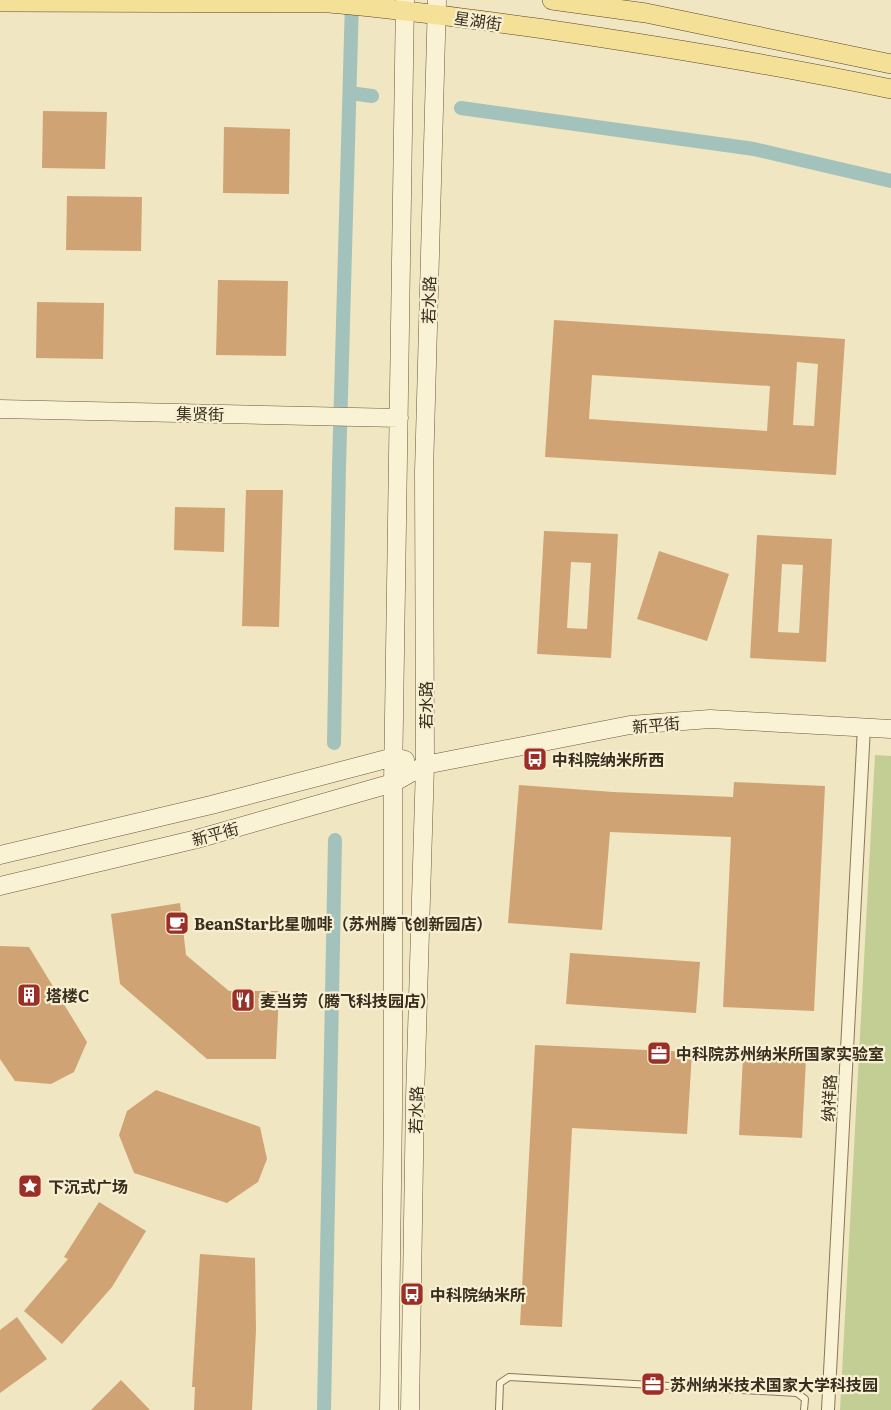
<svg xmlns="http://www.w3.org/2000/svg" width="891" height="1410" font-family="Literata,'Noto Sans SC',serif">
	<rect width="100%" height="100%" fill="#f0e6c1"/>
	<path fill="#c3ce95" d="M 875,755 L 891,756 L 891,1410 L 840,1410 Z"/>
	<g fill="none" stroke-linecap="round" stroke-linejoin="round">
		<path stroke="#a4c2bc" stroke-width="14" d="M 350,93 L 372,96
			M 461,108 L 754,149 L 891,181
			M 334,743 L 339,467 L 352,0
			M 324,1410 L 335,840"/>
	</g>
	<path fill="#d0a375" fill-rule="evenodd" d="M 43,111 L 107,112 L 105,169 L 42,168 Z
		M 224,127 L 290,129 L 289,194 L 223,193 Z
		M 67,196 L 142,197 L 141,251 L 66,250 Z
		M 218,280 L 288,281 L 286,356 L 216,355 Z
		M 37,302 L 104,303 L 103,359 L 36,358 Z
		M 554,320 L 845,339 L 836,475 L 545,457 ZM 797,362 L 818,364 L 814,426 L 793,425 ZM 592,375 L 770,386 L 767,431 L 589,419 Z
		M 246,490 L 283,490 L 279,627 L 242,626 Z
		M 175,507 L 225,508 L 224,552 L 174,550 Z
		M 544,531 L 618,534 L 611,658 L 537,654 ZM 571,562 L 591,563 L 587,629 L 567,628 Z
		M 757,535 L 832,539 L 826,662 L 750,658 ZM 782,564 L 803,565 L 799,633 L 778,632 Z
		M 659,551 L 729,574 L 707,641 L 637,619 Z
		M 734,782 L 825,786 L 814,1011 L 723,1007 L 731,837 L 610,832 L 602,930 L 508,923 L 519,785 L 613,792 L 733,797 Z
		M 180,903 L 186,955 L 229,991 L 279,991 L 276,1059 L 207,1059 L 120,984 L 111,914 Z
		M 0,946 L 29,947 L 87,1042 L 74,1072 L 51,1084 L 15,1081 L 0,1059 Z
		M 570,953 L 700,962 L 696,1013 L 566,1004 Z
		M 535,1045 L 692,1052 L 687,1134 L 572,1128 L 562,1327 L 520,1325 Z
		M 743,1057 L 806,1059 L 802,1138 L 739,1135 Z
		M 156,1090 L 260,1127 L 267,1159 L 258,1182 L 227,1203 L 134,1173 L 119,1135 L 127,1111 Z
		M 99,1202 L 146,1231 L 112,1287 L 62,1344 L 24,1311 L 68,1259 L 64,1257 Z
		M 200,1254 L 255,1258 L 256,1330 L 252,1410 L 194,1410 L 195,1387 L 192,1387 Z
		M 17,1317 L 47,1359 L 0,1393 L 0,1330 Z
		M 121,1380 L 150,1410 L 91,1410 Z"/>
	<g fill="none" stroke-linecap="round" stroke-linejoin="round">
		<g stroke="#8a7758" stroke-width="8">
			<path id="lane" d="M 499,1410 L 500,1383 L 509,1377 L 797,1393 L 805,1399 L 804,1410"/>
		</g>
		<g stroke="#8a7758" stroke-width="14">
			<path id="street" d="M 828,1410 L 864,727"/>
		</g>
		<g stroke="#6c583b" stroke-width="19">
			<path id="secondary" d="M 0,409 L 399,418
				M 0,855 L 211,805 L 394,757 L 405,760
				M 0,886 L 197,839 L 393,783 L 425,765 L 630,725 L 710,719 L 891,729
				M 389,1410 L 393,1109 L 393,783 L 405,0
				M 410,1410 L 415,1098 L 425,765 L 424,472 L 437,0"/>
		</g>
		<g stroke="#58452c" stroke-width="20">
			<path id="primary" d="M 552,0 L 646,13 L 891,64
				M 0,2 L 329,3 C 401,9 472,19 544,29 C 660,46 776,65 891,89"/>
		</g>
		<use href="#lane" stroke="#faf2d5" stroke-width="6"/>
		<use href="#street" stroke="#faf2d5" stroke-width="12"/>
		<use href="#secondary" stroke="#faf2d5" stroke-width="18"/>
		<use href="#primary" stroke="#f5e097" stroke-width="19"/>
	</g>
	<defs>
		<g id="bus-square" transform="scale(1.25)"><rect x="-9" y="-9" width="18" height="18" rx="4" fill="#9c2f25" stroke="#f7efd1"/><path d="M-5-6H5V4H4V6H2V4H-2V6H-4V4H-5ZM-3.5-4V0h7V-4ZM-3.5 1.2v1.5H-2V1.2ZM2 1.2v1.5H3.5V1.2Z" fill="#fff"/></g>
		<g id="cafe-square" transform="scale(1.25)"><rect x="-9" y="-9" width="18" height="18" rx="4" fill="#9c2f25" stroke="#f7efd1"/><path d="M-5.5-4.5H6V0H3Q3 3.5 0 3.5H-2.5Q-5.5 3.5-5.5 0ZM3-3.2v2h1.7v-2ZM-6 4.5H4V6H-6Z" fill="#fff"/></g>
		<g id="building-square" transform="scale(1.25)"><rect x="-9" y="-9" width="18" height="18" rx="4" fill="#9c2f25" stroke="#f7efd1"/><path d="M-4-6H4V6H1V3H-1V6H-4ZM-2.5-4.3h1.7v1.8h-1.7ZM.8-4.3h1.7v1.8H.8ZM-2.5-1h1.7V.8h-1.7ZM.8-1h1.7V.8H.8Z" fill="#fff"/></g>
		<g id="restaurant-square" transform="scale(1.25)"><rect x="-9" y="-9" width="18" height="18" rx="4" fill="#9c2f25" stroke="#f7efd1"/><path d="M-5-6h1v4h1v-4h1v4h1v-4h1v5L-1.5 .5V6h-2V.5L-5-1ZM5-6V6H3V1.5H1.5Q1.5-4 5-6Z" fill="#fff"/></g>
		<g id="office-square" transform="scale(1.25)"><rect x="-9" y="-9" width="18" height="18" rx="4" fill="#9c2f25" stroke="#f7efd1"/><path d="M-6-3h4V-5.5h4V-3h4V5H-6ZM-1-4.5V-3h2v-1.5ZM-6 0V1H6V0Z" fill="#fff"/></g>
		<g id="sight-square" transform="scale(1.25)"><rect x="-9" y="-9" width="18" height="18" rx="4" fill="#9c2f25" stroke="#f7efd1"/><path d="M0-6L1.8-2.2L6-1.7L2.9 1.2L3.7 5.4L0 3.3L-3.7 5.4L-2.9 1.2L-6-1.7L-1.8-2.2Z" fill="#fff"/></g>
	</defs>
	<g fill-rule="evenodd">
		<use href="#bus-square" x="535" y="759"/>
		<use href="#cafe-square" x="177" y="923"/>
		<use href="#building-square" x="29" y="995"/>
		<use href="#restaurant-square" x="243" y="1000"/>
		<use href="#office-square" x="659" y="1053"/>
		<use href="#sight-square" x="30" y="1186"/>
		<use href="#bus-square" x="412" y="1294"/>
		<use href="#office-square" x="653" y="1384"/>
	</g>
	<g text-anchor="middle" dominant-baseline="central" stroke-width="4.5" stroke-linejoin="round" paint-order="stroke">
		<g font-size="16" fill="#392d1d" stroke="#f7efd1">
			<text transform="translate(478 20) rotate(8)">星湖街</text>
			<text transform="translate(428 300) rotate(-89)">若水路</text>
			<text transform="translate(200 413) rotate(1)">集贤街</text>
			<text transform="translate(425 705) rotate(-90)">若水路</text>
			<text transform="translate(656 724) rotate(-5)">新平街</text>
			<text transform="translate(215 833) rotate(-15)">新平街</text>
			<text transform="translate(828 1098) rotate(-87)">纳祥路</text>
			<text transform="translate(415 1110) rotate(-89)">若水路</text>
		</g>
		<g font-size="16" font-weight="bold" fill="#392d1d" stroke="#f7efd1" text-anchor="start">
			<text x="552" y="759">中科院纳米所西</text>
			<text x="194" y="923">BeanStar比星咖啡（苏州腾飞创新园店）</text>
			<text x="46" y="995">塔楼C</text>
			<text x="260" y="1000">麦当劳（腾飞科技园店）</text>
			<text x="676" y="1053">中科院苏州纳米所国家实验室</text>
			<text x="48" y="1186">下沉式广场</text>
			<text x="430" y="1294">中科院纳米所</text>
			<text x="670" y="1384">苏州纳米技术国家大学科技园</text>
		</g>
	</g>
</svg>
